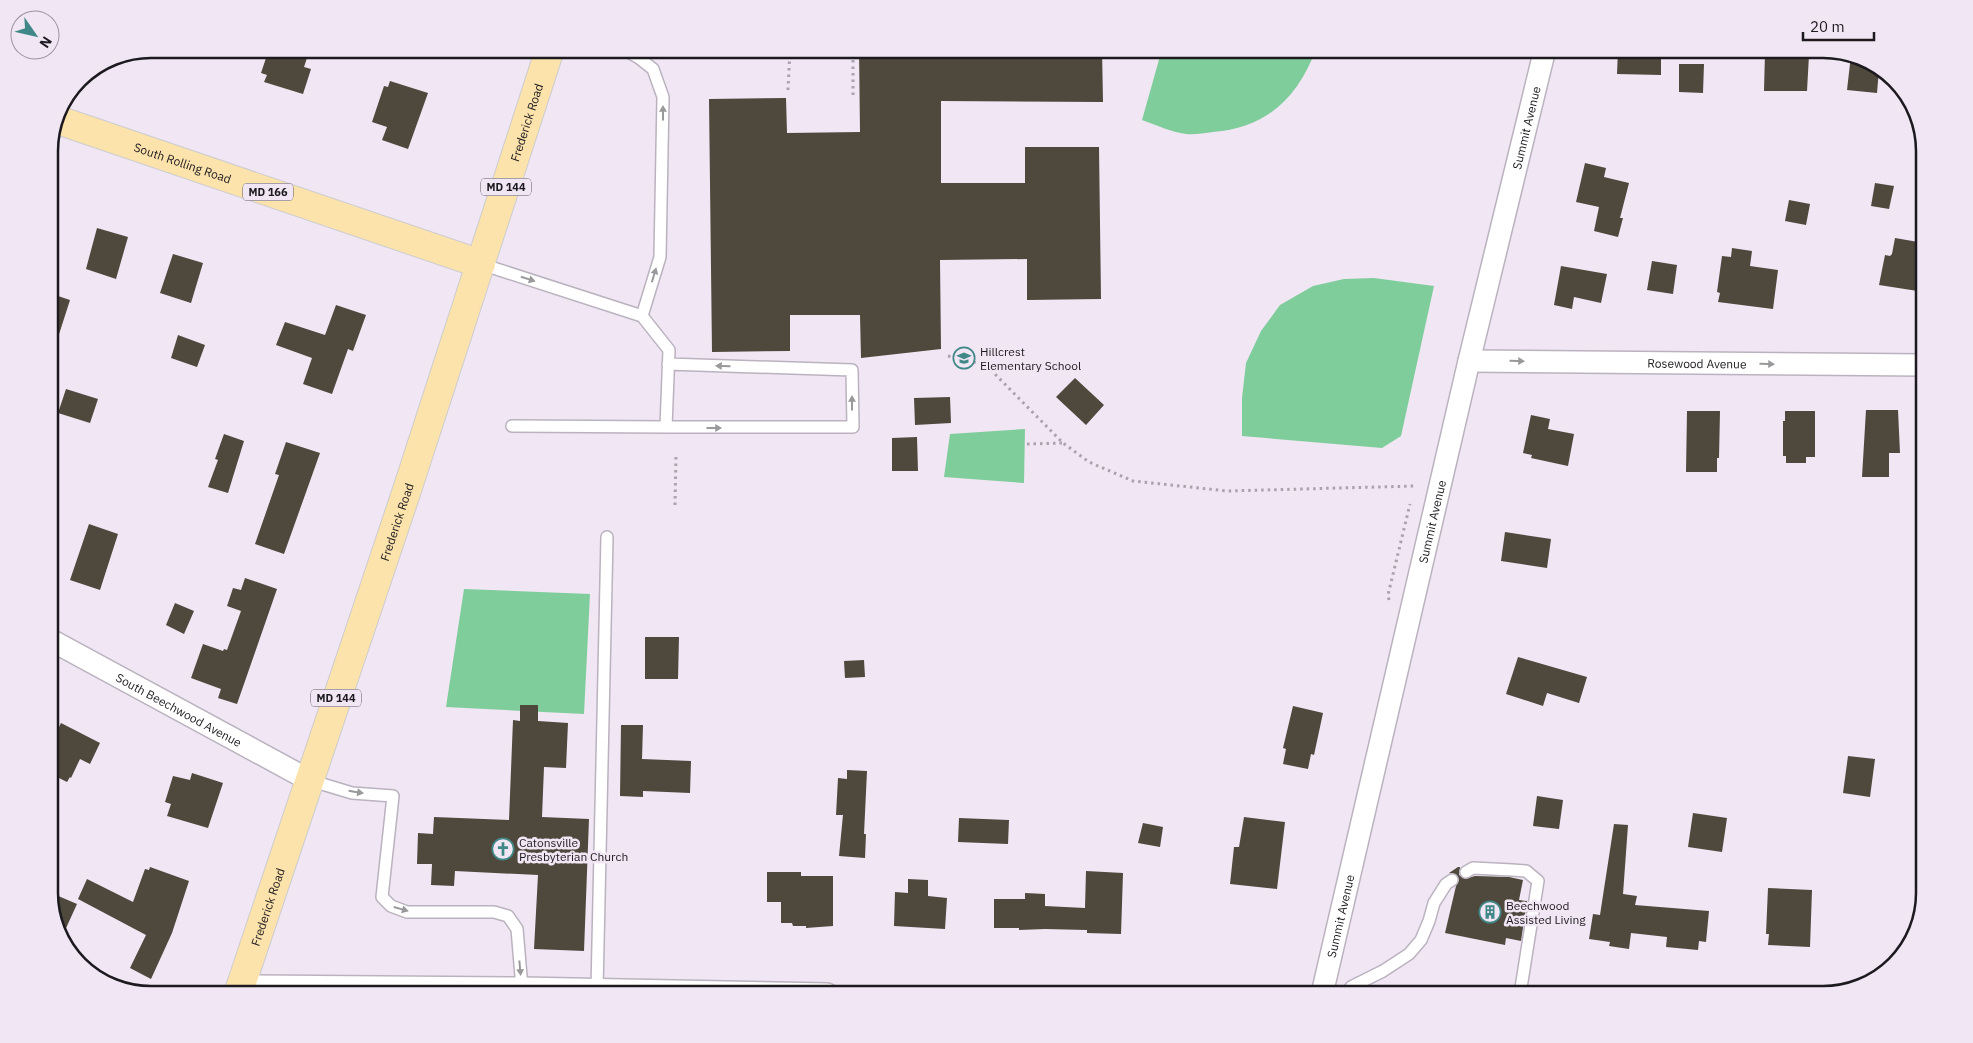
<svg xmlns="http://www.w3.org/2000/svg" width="1973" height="1043" font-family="'IBM Plex Sans',sans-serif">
	<rect width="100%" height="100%" fill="#f0e6f4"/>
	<path fill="#80cd9c" d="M 1162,49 L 1316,49 C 1298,98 1266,128 1213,132 C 1204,133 1194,135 1186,134 C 1171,132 1156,125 1142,120 Z
		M 1374,278 L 1434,286 L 1401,436 L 1382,448 L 1242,436 L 1242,398 L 1246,363 L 1261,331 L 1280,305 L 1313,286 L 1344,279 Z
		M 1025,429 L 1024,483 L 944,477 L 950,434 Z
		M 464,589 L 590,594 L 584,714 L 446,707 Z"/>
	<path fill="#4f483d" d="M 269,49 L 310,49 L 304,67 L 311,69 L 303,94 L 264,82 L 267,75 L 261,73 Z
		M 859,49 L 1102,49 L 1103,102 L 941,101 L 941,183 L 1025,183 L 1025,147 L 1099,147 L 1101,299 L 1027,300 L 1027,259 L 940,260 L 941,349 L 861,358 L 860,315 L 790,315 L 790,351 L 712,352 L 709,99 L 786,98 L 787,133 L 860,132 Z
		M 1618,49 L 1661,49 L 1661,75 L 1617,74 Z
		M 1774,49 L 1806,50 L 1805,55 L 1809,55 L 1807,91 L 1764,91 L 1765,52 L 1774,53 Z
		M 1851,55 L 1868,59 L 1879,69 L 1877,93 L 1847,90 Z
		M 1679,64 L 1704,64 L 1703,93 L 1679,92 Z
		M 390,81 L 428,93 L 408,149 L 382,140 L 387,127 L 372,122 L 384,86 L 388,87 Z
		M 1585,163 L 1606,168 L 1604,177 L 1629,183 L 1620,218 L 1623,218 L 1618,237 L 1594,231 L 1599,207 L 1576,202 Z
		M 1875,183 L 1894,186 L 1889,209 L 1871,206 Z
		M 1789,200 L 1810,204 L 1806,225 L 1785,221 Z
		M 97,228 L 128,237 L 116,279 L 86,269 Z
		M 1895,238 L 1924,243 L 1924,292 L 1879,285 L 1885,255 L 1890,256 L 1892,254 Z
		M 1732,248 L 1752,251 L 1750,266 L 1778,270 L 1773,309 L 1718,302 L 1720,293 L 1717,292 L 1722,256 L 1731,257 Z
		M 173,254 L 203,263 L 191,303 L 160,293 Z
		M 1652,261 L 1677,265 L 1673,294 L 1647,290 Z
		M 1561,266 L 1607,274 L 1601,303 L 1574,297 L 1572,309 L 1554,305 Z
		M 49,293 L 70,300 L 53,353 L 49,353 Z
		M 336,305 L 366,315 L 353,351 L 348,349 L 332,394 L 303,384 L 312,358 L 276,345 L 285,322 L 325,335 Z
		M 178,335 L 205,345 L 197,367 L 171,358 Z
		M 1075,378 L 1104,405 L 1086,425 L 1056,397 Z
		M 66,389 L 98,399 L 90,423 L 58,413 Z
		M 950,397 L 951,423 L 915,425 L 914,398 Z
		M 1866,410 L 1898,410 L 1900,453 L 1889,453 L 1889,477 L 1862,477 Z
		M 1687,411 L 1720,411 L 1719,458 L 1717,458 L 1717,472 L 1686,472 Z
		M 1785,411 L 1815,411 L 1815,457 L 1806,457 L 1806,463 L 1786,463 L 1786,456 L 1783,456 L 1783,421 L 1785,421 Z
		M 1531,415 L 1550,419 L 1548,429 L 1574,434 L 1568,466 L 1531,458 L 1532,455 L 1523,453 Z
		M 224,434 L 244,441 L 228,493 L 208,487 L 218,460 L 215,459 Z
		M 917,437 L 918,471 L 892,471 L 892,438 Z
		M 286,442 L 320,453 L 284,554 L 255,544 L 279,475 L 275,474 Z
		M 89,524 L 118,534 L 100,590 L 70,580 Z
		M 1505,532 L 1551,539 L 1547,568 L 1501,561 Z
		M 245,578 L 277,589 L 237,704 L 218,698 L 221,689 L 191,678 L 203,644 L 223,651 L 224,649 L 227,650 L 241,611 L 227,606 L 233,588 L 241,590 Z
		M 175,603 L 194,611 L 184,634 L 166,625 Z
		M 645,637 L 679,637 L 678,679 L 645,679 Z
		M 1518,657 L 1587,677 L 1579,703 L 1547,693 L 1543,706 L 1506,694 Z
		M 864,660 L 865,677 L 845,678 L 844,661 Z
		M 520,705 L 538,705 L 538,721 L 568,723 L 566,768 L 544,767 L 542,817 L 589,819 L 584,951 L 534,949 L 538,875 L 455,871 L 454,886 L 431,885 L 432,864 L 417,864 L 418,833 L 433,834 L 434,817 L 509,820 L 513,720 L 520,721 Z
		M 1293,706 L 1323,713 L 1314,755 L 1311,754 L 1308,769 L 1283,764 L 1286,749 L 1283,748 Z
		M 61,723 L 100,743 L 90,764 L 80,759 L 71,778 L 70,777 L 67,782 L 49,773 L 49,748 Z
		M 621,725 L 643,725 L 642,759 L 691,761 L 690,793 L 643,791 L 643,797 L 620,796 Z
		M 1848,756 L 1875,759 L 1870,797 L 1843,793 Z
		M 847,770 L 867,771 L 864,834 L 866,834 L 865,858 L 839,856 L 843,815 L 836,815 L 838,778 L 847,779 Z
		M 192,773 L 223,783 L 208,828 L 167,816 L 171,804 L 165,802 L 173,776 L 190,780 Z
		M 1537,796 L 1563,800 L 1559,829 L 1533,826 Z
		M 1693,813 L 1727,818 L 1722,852 L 1688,847 Z
		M 1244,817 L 1285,822 L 1277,889 L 1230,884 L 1234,847 L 1239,847 Z
		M 959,818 L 1009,820 L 1008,844 L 958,842 Z
		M 1143,823 L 1163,827 L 1160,847 L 1138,843 Z
		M 1614,824 L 1628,825 L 1623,894 L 1637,896 L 1635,905 L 1709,911 L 1706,942 L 1699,941 L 1698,950 L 1666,947 L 1667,937 L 1631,933 L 1629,949 L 1609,946 L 1610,942 L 1589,939 L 1593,914 L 1600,915 Z
		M 150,867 L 189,881 L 172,933 L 151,979 L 130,968 L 146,935 L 78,899 L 87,879 L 133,902 L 145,869 L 149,870 Z
		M 1458,867 L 1460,867 L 1459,875 L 1465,879 L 1475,876 L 1509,877 L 1523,880 L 1519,900 L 1527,901 L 1521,941 L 1506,938 L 1505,945 L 1445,933 L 1456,886 L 1459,880 L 1456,874 L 1449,873 Z
		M 1086,871 L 1123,873 L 1121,934 L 1087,933 L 1087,930 L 1045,929 L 1019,930 L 1019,928 L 994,928 L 994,899 L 1025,899 L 1025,893 L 1045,894 L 1045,906 L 1085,908 Z
		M 767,872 L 801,872 L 801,876 L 833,876 L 833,926 L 806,928 L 806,926 L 793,926 L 792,923 L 781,923 L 781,902 L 767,902 Z
		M 908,879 L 928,880 L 928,896 L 947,898 L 945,929 L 894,926 L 895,892 L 908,893 Z
		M 1768,888 L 1812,890 L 1810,947 L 1768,945 L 1769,934 L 1766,934 Z
		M 49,892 L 77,904 L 62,937 L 49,900 Z"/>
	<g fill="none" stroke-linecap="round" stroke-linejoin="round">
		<g stroke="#bbb2bf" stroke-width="14">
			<path id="service" d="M 481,264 L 642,316 L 660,257 L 663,97 L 653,69 L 639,58 L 623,49
				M 512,426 L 666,427 L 669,350 L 642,316
				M 666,427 L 853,427 L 852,370 L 668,364
				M 309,780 L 352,793 L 393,796 L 382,897 L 391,906 L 407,912 L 494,912 L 508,916 L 517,929 L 522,988
				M 1466,872 L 1473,868 L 1512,870 L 1526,871 L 1538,881 L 1520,994
				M 597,989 L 607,537
				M 1347,994 L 1351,987 L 1383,971 L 1409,954 L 1421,940 L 1429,921 L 1434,903 L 1446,884 L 1452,880"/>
		</g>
		<g stroke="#bbb2bf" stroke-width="24">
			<g id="minor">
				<path id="s1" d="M 1469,361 L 1924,365"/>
				<path id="s2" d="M 49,639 L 309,780"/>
				<path d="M 241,986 L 522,988 L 827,994"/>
				<path id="s3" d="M 1322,994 L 1469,361 L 1545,49"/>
			</g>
		</g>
		<g stroke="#cdcdce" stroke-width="30">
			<g id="primary">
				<path id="s4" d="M 55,119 L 481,264"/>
				<path id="s5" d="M 238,994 L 407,490 L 550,49"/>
			</g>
		</g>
		<path stroke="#aaa2ad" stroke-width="3" stroke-dasharray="2.5 4" stroke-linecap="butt" d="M 788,90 L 790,49
			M 853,95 L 853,49
			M 948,356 L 986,365 L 1063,443 L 1089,462 L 1133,481 L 1227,491 L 1415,486
			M 1027,444 L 1063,443
			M 675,505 L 676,456
			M 1389,600 L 1388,595 L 1410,504"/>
		<use href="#service" stroke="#fff" stroke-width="11"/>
		<use href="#minor" stroke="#fff" stroke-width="21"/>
		<use href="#primary" stroke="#fce3ac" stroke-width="28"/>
	</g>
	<defs><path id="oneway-solid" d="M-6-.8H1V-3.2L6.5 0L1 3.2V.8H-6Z" transform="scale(1.25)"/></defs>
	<g fill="#99989a">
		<use href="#oneway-solid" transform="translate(663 113) rotate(-90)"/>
		<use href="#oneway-solid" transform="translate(654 275) rotate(-73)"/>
		<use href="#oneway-solid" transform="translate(528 279) rotate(18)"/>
		<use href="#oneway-solid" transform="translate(1517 361) rotate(1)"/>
		<use href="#oneway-solid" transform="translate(1767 364) rotate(1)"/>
		<use href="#oneway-solid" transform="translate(723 366) rotate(-178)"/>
		<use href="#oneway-solid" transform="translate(852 403) rotate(-90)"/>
		<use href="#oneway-solid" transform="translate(714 428)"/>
		<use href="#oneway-solid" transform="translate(356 792) rotate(9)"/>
		<use href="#oneway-solid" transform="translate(401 909) rotate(16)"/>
		<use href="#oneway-solid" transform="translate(520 968) rotate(85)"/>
	</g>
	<defs>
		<g id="school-ring" transform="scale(1.125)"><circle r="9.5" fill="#f0e6f4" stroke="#408887" stroke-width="1.5"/><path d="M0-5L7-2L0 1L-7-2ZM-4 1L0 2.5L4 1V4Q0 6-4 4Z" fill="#408887"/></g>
		<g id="church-ring" transform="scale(1.125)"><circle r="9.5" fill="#f0e6f4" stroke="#408887" stroke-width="1.5"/><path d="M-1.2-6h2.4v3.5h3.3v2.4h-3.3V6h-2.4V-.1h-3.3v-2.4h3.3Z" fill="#408887"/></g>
		<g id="building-ring" transform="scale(1.125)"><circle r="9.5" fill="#f0e6f4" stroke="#408887" stroke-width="1.5"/><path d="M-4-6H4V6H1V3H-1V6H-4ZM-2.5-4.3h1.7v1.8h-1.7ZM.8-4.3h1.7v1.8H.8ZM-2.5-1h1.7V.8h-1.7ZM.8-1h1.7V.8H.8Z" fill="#408887"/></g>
	</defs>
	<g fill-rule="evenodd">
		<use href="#school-ring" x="964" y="358"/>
		<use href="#church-ring" x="503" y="849"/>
		<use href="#building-ring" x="1490" y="912"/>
	</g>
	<g text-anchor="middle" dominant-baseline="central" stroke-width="5" stroke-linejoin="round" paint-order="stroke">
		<g fill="#f0e6f4" stroke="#5c575f" stroke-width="1">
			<rect x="481" y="178.5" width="50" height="17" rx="4"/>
			<rect x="243" y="183.5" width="50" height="17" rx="4"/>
			<rect x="311" y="689.5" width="50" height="17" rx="4"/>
		</g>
		<g font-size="11" font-weight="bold" fill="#1d1a1f">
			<text x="506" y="187">MD 144</text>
			<text x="268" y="192">MD 166</text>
			<text x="336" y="698">MD 144</text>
		</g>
		<g font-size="12" fill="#1d1a1f" stroke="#f0e6f4">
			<text stroke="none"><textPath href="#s5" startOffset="918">Frederick Road</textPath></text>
			<text stroke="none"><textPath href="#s3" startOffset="890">Summit Avenue</textPath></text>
			<text stroke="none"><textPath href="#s4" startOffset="135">South Rolling Road</textPath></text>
			<text stroke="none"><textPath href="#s1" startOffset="228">Rosewood Avenue</textPath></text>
			<text stroke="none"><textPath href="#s3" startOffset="485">Summit Avenue</textPath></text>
			<text stroke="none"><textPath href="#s5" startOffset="498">Frederick Road</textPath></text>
			<text stroke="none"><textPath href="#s2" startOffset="148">South Beechwood Avenue</textPath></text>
			<text stroke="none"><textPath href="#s5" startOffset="92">Frederick Road</textPath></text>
			<text stroke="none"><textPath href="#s3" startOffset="80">Summit Avenue</textPath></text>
		</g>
		<g font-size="12" fill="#1d1a1f" stroke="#f0e6f4" text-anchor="start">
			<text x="980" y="351">Hillcrest<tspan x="980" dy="14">Elementary School</tspan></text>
			<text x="519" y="842">Catonsville<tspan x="519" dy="14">Presbyterian Church</tspan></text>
			<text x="1506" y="905">Beechwood<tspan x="1506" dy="14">Assisted Living</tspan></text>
		</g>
	</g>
	<path d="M0 0H1973V1043H0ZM151 58H1823A93 93 0 0 1 1916 151V893A93 93 0 0 1 1823 986H151A93 93 0 0 1 58 893V151A93 93 0 0 1 151 58Z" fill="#f0e6f4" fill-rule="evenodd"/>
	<path fill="none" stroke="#1d1a1f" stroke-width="2.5" d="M151 58H1823A93 93 0 0 1 1916 151V893A93 93 0 0 1 1823 986H151A93 93 0 0 1 58 893V151A93 93 0 0 1 151 58Z"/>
	<g transform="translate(35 35) rotate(124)"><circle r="24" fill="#f0e6f4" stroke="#9c949f"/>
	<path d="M0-4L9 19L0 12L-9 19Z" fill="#408887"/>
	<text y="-8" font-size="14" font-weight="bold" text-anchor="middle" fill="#1d1a1f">N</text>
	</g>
	<path d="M1803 32v8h71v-8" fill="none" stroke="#1d1a1f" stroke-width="2.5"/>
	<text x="1810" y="32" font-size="15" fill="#1d1a1f" stroke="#f0e6f4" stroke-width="4" paint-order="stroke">20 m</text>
</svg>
